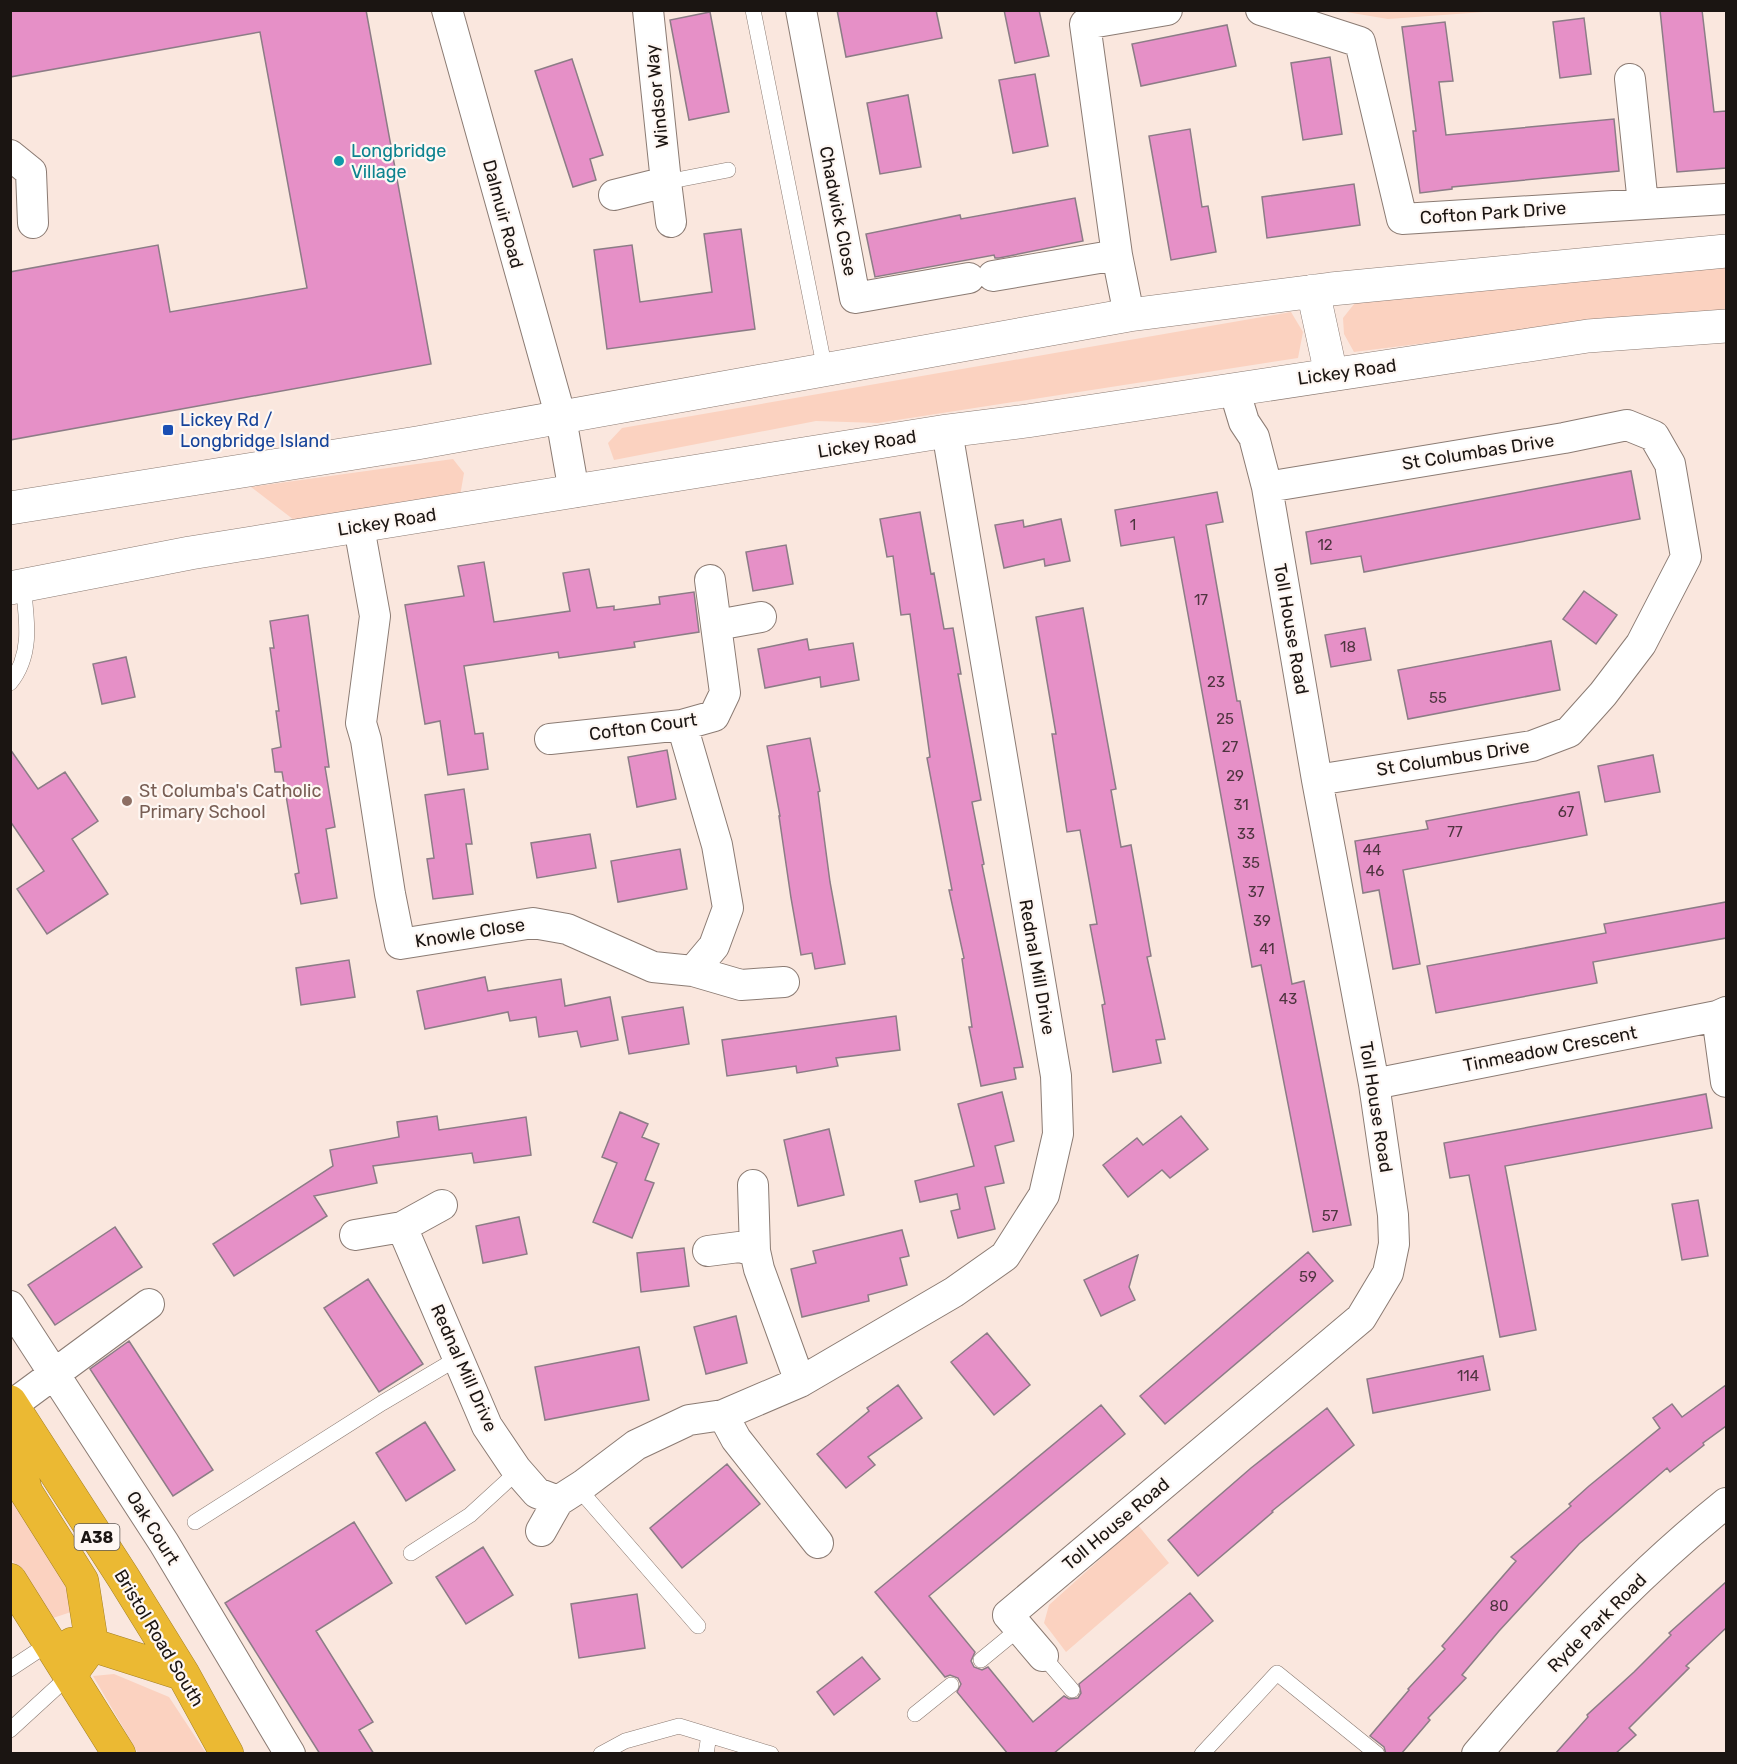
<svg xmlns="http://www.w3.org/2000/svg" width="1737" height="1764" font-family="Rubik,sans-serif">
	<rect width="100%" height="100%" fill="#fae7de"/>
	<path fill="#fbd2c0" d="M 1340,11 L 1340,10 L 1498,11 L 1388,19 Z
		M 1726,263 L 1726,311 L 1563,326 L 1354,352 L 1344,334 L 1343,318 L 1358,299 Z
		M 1291,312 L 1303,332 L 1298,358 L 878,423 L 816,421 L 614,460 L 608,443 L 622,428 Z
		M 453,459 L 464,473 L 460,496 L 298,523 L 251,487 Z
		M 10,1490 L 64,1581 L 74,1611 L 50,1619 L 11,1558 Z
		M 1138,1525 L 1169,1563 L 1066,1652 L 1044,1623 L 1049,1605 Z
		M 114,1674 L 169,1697 L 206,1753 L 138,1753 L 93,1676 Z"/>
	<path fill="#e690c7" stroke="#8c7c86" stroke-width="1.5" d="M 10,10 L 366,10 L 431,364 L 10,440 L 10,272 L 158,245 L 170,312 L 307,288 L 260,32 L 10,77 Z
		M 837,10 L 936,10 L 942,38 L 846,57 Z
		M 1004,10 L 1039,10 L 1049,56 L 1015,63 Z
		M 1660,10 L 1702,10 L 1714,112 L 1726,111 L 1726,168 L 1677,172 Z
		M 710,12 L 729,112 L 689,120 L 670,20 Z
		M 1584,18 L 1591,74 L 1560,78 L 1553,22 Z
		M 1445,22 L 1453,81 L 1439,82 L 1446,135 L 1614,119 L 1619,171 L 1452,187 L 1452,189 L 1420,193 L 1413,131 L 1416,131 L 1402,27 Z
		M 1227,25 L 1236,66 L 1141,86 L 1132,44 Z
		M 1330,57 L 1342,134 L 1303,140 L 1291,63 Z
		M 572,59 L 603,155 L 590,159 L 596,180 L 573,187 L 535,71 Z
		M 1035,74 L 1048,146 L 1013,153 L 999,80 Z
		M 908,95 L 921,167 L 880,174 L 867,103 Z
		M 1190,129 L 1202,207 L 1208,206 L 1216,252 L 1171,260 L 1149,136 Z
		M 1354,184 L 1360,225 L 1267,238 L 1262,197 Z
		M 1075,198 L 1083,241 L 999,258 L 995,258 L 994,255 L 875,277 L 866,234 L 960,215 L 961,219 Z
		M 741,229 L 755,329 L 607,349 L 594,250 L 632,245 L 640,302 L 712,292 L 704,234 Z
		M 1631,471 L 1640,519 L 1364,572 L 1361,556 L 1311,564 L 1306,532 Z
		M 1217,492 L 1223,522 L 1206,525 L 1237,701 L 1240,701 L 1292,984 L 1304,981 L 1351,1225 L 1313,1232 L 1261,965 L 1252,967 L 1174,537 L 1121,546 L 1115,510 Z
		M 920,512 L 931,574 L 934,573 L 944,629 L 953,628 L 961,674 L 958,674 L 981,800 L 972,802 L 984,864 L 982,865 L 1023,1067 L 1014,1068 L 1016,1079 L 981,1086 L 969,1027 L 972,1027 L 962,959 L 964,958 L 949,890 L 952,890 L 927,758 L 930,757 L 910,614 L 901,615 L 893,556 L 887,557 L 880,519 Z
		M 1061,519 L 1070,561 L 1045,566 L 1044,559 L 1004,568 L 995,525 L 1023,520 L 1024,527 Z
		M 786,545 L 793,584 L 753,591 L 746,552 Z
		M 484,562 L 494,622 L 570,611 L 563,573 L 589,569 L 597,608 L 614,606 L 614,610 L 660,604 L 659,597 L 694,592 L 699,632 L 634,642 L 635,647 L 559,658 L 558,652 L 464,666 L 475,734 L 483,733 L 488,769 L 448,775 L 440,721 L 425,724 L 405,605 L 464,596 L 458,566 Z
		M 1584,591 L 1617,615 L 1596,644 L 1563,619 Z
		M 1083,608 L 1116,789 L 1111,790 L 1121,847 L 1131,845 L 1151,956 L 1147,957 L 1165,1039 L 1156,1040 L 1161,1063 L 1113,1072 L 1102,1005 L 1105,1004 L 1090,925 L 1097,924 L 1080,830 L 1067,832 L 1052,734 L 1056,734 L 1036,617 Z
		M 308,615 L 329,767 L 325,767 L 335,827 L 326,829 L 337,898 L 301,904 L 295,874 L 299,873 L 282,772 L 275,772 L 272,749 L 281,747 L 276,711 L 279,711 L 270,648 L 274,648 L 270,621 Z
		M 1365,628 L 1371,660 L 1331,667 L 1325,635 Z
		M 807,639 L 809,650 L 853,643 L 859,680 L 821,687 L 820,677 L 765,688 L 758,649 Z
		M 1551,641 L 1560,690 L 1408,719 L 1398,670 Z
		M 126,657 L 135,697 L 102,704 L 93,664 Z
		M 810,738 L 820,791 L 818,792 L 830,882 L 845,964 L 815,969 L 812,953 L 801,955 L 791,898 L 779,816 L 780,816 L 767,746 Z
		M 10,749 L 38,789 L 65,772 L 98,821 L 72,839 L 108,894 L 47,934 L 17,889 L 44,871 L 10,821 Z
		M 667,750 L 676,799 L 637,807 L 628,757 Z
		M 1653,755 L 1660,792 L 1605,802 L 1598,766 Z
		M 464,789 L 472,844 L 466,844 L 473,894 L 433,899 L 427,859 L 434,858 L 425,795 Z
		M 1579,792 L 1587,835 L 1403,870 L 1420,964 L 1393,969 L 1379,890 L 1363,893 L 1355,841 L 1428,829 L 1426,821 Z
		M 590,834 L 596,868 L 537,878 L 531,843 Z
		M 680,849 L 687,889 L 618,902 L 611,861 Z
		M 1726,902 L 1726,938 L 1593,962 L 1597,983 L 1436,1013 L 1427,966 L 1606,933 L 1604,924 Z
		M 349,960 L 355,997 L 301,1005 L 296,968 Z
		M 485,977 L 488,991 L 561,979 L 565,1006 L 610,997 L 618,1040 L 581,1047 L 577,1031 L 539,1037 L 536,1017 L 510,1021 L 508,1012 L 425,1029 L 417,991 Z
		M 683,1007 L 689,1044 L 629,1054 L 622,1017 Z
		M 896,1016 L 900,1050 L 836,1058 L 838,1066 L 797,1073 L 796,1066 L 727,1076 L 722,1040 Z
		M 1002,1092 L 1014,1141 L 995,1146 L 1004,1183 L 985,1187 L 995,1229 L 958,1238 L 951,1211 L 960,1209 L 957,1194 L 920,1202 L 915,1181 L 974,1166 L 958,1104 Z
		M 1706,1094 L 1712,1128 L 1505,1166 L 1536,1330 L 1500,1337 L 1469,1175 L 1450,1178 L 1444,1143 Z
		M 620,1112 L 648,1124 L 642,1137 L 659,1144 L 645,1180 L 654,1183 L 632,1238 L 593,1222 L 617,1163 L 602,1157 Z
		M 437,1116 L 439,1130 L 526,1117 L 531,1155 L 474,1163 L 472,1153 L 373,1166 L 377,1183 L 314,1196 L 327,1216 L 234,1276 L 213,1244 L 333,1166 L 330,1150 L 399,1137 L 397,1122 Z
		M 1181,1116 L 1208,1149 L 1170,1178 L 1162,1170 L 1128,1197 L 1103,1165 L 1137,1138 L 1143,1145 Z
		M 829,1129 L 844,1195 L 798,1206 L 784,1140 Z
		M 1698,1200 L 1708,1256 L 1682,1260 L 1672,1204 Z
		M 519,1217 L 527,1254 L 483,1263 L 476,1226 Z
		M 115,1227 L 142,1267 L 55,1325 L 28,1285 Z
		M 902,1230 L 909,1256 L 900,1258 L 907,1285 L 868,1295 L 869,1301 L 802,1317 L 791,1269 L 816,1263 L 813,1251 Z
		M 684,1248 L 689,1286 L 641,1292 L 637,1253 Z
		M 1308,1252 L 1333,1281 L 1165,1424 L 1140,1396 Z
		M 1138,1255 L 1129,1287 L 1135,1300 L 1101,1316 L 1084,1280 Z
		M 368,1279 L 423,1364 L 379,1392 L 324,1308 Z
		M 736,1316 L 747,1363 L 706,1374 L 694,1327 Z
		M 987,1333 L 1030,1385 L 994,1415 L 951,1362 Z
		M 129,1341 L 213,1470 L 173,1496 L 90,1369 Z
		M 639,1347 L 649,1400 L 545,1420 L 535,1367 Z
		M 1483,1356 L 1490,1390 L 1373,1413 L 1367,1379 Z
		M 898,1385 L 922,1418 L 868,1457 L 875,1465 L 846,1488 L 817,1454 L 869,1411 L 867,1408 Z
		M 1726,1385 L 1726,1426 L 1703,1443 L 1704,1445 L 1670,1472 L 1667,1468 L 1579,1544 L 1499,1631 L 1462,1675 L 1466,1678 L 1428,1718 L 1430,1720 L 1401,1754 L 1386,1754 L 1384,1747 L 1370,1736 L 1409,1690 L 1408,1689 L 1445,1649 L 1442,1646 L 1516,1561 L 1511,1557 L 1571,1506 L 1569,1504 L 1589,1486 L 1660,1428 L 1653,1418 L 1672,1404 L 1682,1417 Z
		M 1101,1405 L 1125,1434 L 929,1596 L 975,1652 L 971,1661 L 974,1667 L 982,1670 L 988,1667 L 1033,1722 L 1064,1696 L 1069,1699 L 1078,1698 L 1081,1693 L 1079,1684 L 1190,1593 L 1213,1621 L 1053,1754 L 1008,1754 L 957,1692 L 961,1684 L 958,1678 L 950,1675 L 945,1677 L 875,1592 Z
		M 1327,1408 L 1354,1445 L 1272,1511 L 1273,1512 L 1198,1576 L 1168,1540 L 1251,1468 Z
		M 425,1422 L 455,1470 L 406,1501 L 376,1453 Z
		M 727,1464 L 760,1504 L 682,1568 L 650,1528 Z
		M 354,1522 L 392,1583 L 316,1631 L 373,1722 L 359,1730 L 374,1754 L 320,1754 L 225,1603 Z
		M 483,1547 L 513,1595 L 466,1624 L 436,1577 Z
		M 1726,1582 L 1726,1628 L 1686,1666 L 1689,1668 L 1629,1728 L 1636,1735 L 1615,1754 L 1555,1754 L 1588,1717 L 1587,1715 L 1634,1672 L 1671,1635 L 1669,1633 Z
		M 637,1594 L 645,1648 L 579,1658 L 571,1604 Z
		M 862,1657 L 880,1679 L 834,1715 L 817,1692 Z"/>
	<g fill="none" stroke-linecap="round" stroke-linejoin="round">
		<g stroke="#8b7b73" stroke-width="16">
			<path id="lane" d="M 753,10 L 825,370
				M 666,182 L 728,170
				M 10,683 C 33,655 27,620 23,586
				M 578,1488 L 698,1626
				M 195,1522 L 382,1403 L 458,1358
				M 411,1553 L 470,1515 L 518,1471
				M 1043,1656 L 1072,1690
				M 981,1660 L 1020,1628
				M 10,1669 L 51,1642
				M 915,1714 L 951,1685
				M 10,1730 L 70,1675
				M 601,1754 L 625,1741 L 679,1726 L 771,1754
				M 706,1754 L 709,1735
				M 1202,1754 L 1277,1673 L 1377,1754"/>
		</g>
		<g stroke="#8b7b73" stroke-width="32">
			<path id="street" d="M 447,10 L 561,418 L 574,492
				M 648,10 L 666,182
				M 801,10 L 855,298 L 969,278
				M 1261,10 L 1360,42 L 1402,219 L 1726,199
				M 1630,79 L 1643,204
				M 10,155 L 31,172 L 33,223
				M 614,195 L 666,182 L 671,222
				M 993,276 L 1117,255
				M 1129,315 L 1117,255 L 1085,24 L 1167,10
				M 1267,487 L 1564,438 L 1627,425 L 1654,436 L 1670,464 L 1686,557 L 1641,644 L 1603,694 L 1569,732 L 1532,746 L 1317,780
				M 359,527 L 375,616 L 361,723 L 366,740 L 390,894 L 400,944 L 533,923 L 567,929 L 653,967 L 693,971 L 714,946 L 728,908 L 717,845 L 682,725
				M 717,625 L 761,617
				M 550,739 L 682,725 L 714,716 L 725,693 L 710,580
				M 693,971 L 741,985 L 784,982
				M 1717,1016 L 1726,1082
				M 1374,1084 L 1717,1016 L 1726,1012
				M 753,1185 L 755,1251 L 759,1269 L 800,1382
				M 402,1227 L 487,1426 L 516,1469 L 537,1493 L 558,1501 L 583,1485 L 636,1445 L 689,1420 L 723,1415 L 800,1382 L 954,1292 L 1005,1256 L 1044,1195 L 1058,1134 L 1056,1076 L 947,431
				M 355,1235 L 402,1227 L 442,1205
				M 708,1251 L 739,1247 L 755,1251
				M 10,1306 L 164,1543 L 290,1754
				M 12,1405 L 149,1304
				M 723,1415 L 736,1439 L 818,1543
				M 541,1531 L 558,1501
				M 1043,1656 L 1008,1615 L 1361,1318 L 1388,1273 L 1394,1244 L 1393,1215 L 1374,1084 L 1317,780 L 1267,487 L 1254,437 L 1244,422 L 1234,389
				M 1477,1754 C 1553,1663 1634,1577 1726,1503"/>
		</g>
		<g stroke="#8b7b73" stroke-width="34">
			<path id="secondary" d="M 1313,291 L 1331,374
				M 10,508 L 417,443 L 1129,315 L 1331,289 L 1726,251
				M 10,588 L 190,553 L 947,431 L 1027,421 L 1588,336 L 1726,326"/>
		</g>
		<g stroke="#a28027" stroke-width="34">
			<path id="highway" d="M 10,1402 L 123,1577 L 183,1674 L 227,1754
				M 10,1430 L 26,1492 L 82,1581 L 92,1645 L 70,1675
				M 10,1580 L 119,1754
				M 72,1644 L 92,1645 L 183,1674"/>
		</g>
		<use href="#lane" stroke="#fff" stroke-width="15"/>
		<use href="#street" stroke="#fff" stroke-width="30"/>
		<use href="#secondary" stroke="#fff" stroke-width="33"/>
		<use href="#highway" stroke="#ebb933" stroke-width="33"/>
	</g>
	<circle fill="#0f9aa8" stroke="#fef7f3" stroke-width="2" cx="339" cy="161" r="6"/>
	<rect fill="#1a4fb4" stroke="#fef7f3" stroke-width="2" x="162" y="424" width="12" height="12" rx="3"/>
	<circle fill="#8d6e63" stroke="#fef7f3" stroke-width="2" cx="127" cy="801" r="6"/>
	<g text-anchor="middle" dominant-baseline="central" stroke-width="4.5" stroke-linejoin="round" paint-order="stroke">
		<g font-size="15" fill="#4e343f">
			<text x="1133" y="525">1</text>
			<text x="1325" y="545">12</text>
			<text x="1201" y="600">17</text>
			<text x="1348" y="647">18</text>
			<text x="1216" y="682">23</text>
			<text x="1438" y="698">55</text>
			<text x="1225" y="719">25</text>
			<text x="1230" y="747">27</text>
			<text x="1235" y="776">29</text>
			<text x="1241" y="805">31</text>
			<text x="1566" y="812">67</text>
			<text x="1455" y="832">77</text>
			<text x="1246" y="834">33</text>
			<text x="1372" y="850">44</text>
			<text x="1251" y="863">35</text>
			<text x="1375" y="871">46</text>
			<text x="1256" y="892">37</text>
			<text x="1262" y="921">39</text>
			<text x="1267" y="949">41</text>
			<text x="1288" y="999">43</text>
			<text x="1330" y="1216">57</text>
			<text x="1308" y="1277">59</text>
			<text x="1468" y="1376">114</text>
			<text x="1499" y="1606">80</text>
		</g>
		<rect fill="#fef7f3" stroke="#5f5956" stroke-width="1.5" x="74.5" y="1524" width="45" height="26" rx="4.5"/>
		<g font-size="16" font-weight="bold" fill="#1b1512">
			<text x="97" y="1537">A38</text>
		</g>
		<g font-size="18" fill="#1b1512" stroke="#fef7f3">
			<text transform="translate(657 96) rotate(-96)">Windsor Way</text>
			<text transform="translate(838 211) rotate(79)">Chadwick Close</text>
			<text transform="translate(1493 213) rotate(-4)">Cofton Park Drive</text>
			<text transform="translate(503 214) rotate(75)">Dalmuir Road</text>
			<text transform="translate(1347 372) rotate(-8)">Lickey Road</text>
			<text transform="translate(867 444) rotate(-9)">Lickey Road</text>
			<text transform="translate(1478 452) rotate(-9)">St Columbas Drive</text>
			<text transform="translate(387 522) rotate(-9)">Lickey Road</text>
			<text transform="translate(1291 629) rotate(80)">Toll House Road</text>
			<text transform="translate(643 727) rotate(-8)">Cofton Court</text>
			<text transform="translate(1453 758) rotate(-9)">St Columbus Drive</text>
			<text transform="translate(470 933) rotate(-9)">Knowle Close</text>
			<text transform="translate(1037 967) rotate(80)">Rednal Mill Drive</text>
			<text transform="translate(1550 1049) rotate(-11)">Tinmeadow Crescent</text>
			<text transform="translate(1376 1107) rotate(81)">Toll House Road</text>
			<text transform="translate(464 1368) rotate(66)">Rednal Mill Drive</text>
			<text transform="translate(1116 1524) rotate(-40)">Toll House Road</text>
			<text transform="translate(153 1528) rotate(58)">Oak Court</text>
			<text transform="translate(1597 1623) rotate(-45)">Ryde Park Road</text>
			<text transform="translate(159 1638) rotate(59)">Bristol Road South</text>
		</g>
		<g font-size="18" fill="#0d838f" stroke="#fef7f3" text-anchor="start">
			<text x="351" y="151">Longbridge<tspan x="351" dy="21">Village</tspan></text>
		</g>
		<g font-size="18" fill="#164399" stroke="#fef7f3" text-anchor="start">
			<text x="180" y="420">Lickey Rd /<tspan x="180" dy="21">Longbridge Island</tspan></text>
		</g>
		<g font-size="18" fill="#785e54" stroke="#fef7f3" text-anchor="start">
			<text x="139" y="791">St Columba's Catholic<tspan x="139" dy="21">Primary School</tspan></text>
		</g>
	</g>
	<rect width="1737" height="1764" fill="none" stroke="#1b1512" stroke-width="24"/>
</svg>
